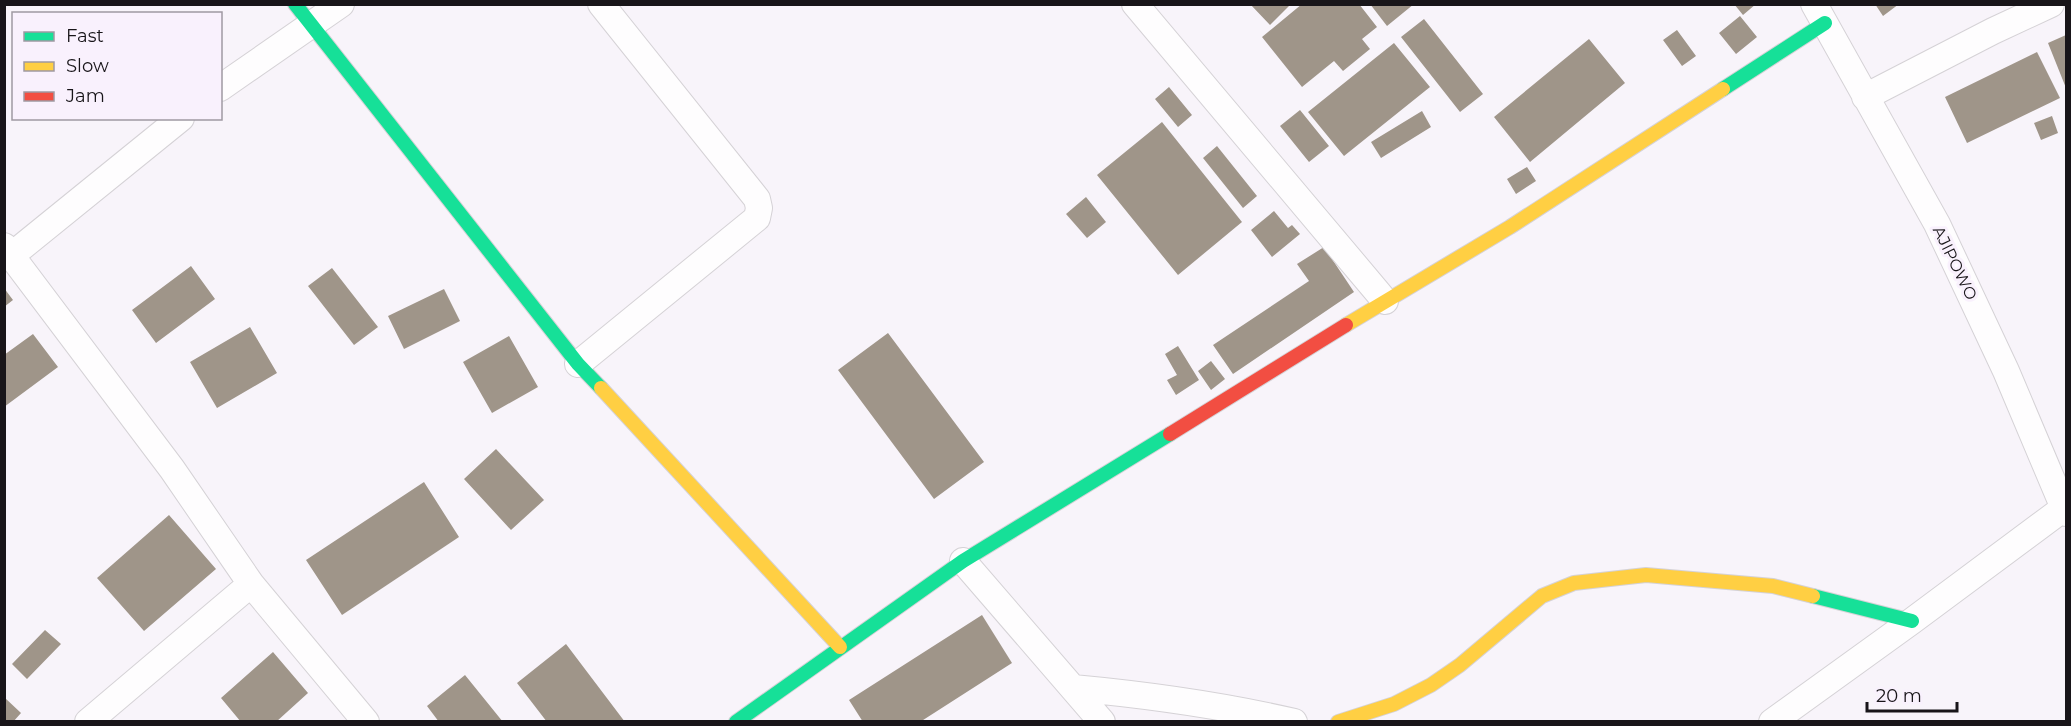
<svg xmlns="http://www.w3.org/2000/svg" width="2071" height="726" font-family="Montserrat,sans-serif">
	<rect width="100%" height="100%" fill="#f8f4fa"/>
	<path fill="#9f9589" d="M 1250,4 L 1291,4 L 1270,25 Z
		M 1302,4 L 1359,4 L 1377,27 L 1362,39 L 1370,49 L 1343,71 L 1334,61 L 1302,87 L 1262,37 Z
		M 1370,4 L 1414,4 L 1387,26 Z
		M 1734,4 L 1756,4 L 1743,15 Z
		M 1875,4 L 1899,4 L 1883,16 Z
		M 1740,16 L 1757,37 L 1736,54 L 1719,33 Z
		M 1424,19 L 1483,94 L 1460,112 L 1401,37 Z
		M 1677,30 L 1696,56 L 1682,66 L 1663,40 Z
		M 2066,35 L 2066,88 L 2048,43 Z
		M 1589,39 L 1625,83 L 1530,162 L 1494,117 Z
		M 1394,43 L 1430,87 L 1344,156 L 1308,112 Z
		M 2037,52 L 2060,98 L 1967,143 L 1945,97 Z
		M 1169,87 L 1192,115 L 1178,127 L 1155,99 Z
		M 1300,110 L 1329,146 L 1309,162 L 1280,126 Z
		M 1422,111 L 1431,127 L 1381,158 L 1371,142 Z
		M 2052,116 L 2058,133 L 2041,140 L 2034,123 Z
		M 1162,122 L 1242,222 L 1178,275 L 1097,175 Z
		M 1217,146 L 1257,196 L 1243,208 L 1203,158 Z
		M 1527,167 L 1536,181 L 1516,194 L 1507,179 Z
		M 1086,197 L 1106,222 L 1087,238 L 1066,214 Z
		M 1274,211 L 1288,228 L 1292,225 L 1300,234 L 1272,257 L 1251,230 Z
		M 1324,247 L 1354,292 L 1233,374 L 1213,345 L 1309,281 L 1297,264 Z
		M 191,266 L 215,299 L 156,343 L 132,310 Z
		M 332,268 L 378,327 L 354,345 L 308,286 Z
		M 4,288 L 13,300 L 4,307 Z
		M 444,289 L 460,321 L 404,349 L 388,316 Z
		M 250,327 L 277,373 L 217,408 L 190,362 Z
		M 888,333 L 984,462 L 934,499 L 838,370 Z
		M 33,334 L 58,367 L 4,407 L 4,355 Z
		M 509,336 L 538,387 L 492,413 L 463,362 Z
		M 1178,346 L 1199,380 L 1176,395 L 1167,380 L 1177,375 L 1165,354 Z
		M 1211,361 L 1225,379 L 1211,390 L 1198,371 Z
		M 496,449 L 544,500 L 511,530 L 464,479 Z
		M 424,482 L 459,537 L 342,615 L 306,560 Z
		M 169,515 L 216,569 L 144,631 L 97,578 Z
		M 982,615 L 1012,663 L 920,722 L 863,722 L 849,700 Z
		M 45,630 L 61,644 L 27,679 L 12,664 Z
		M 566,644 L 625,722 L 547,722 L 517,683 Z
		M 273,652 L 308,693 L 276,722 L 241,722 L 221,698 Z
		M 465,675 L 503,722 L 439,722 L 427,706 Z
		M 4,697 L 21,713 L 13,722 L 4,722 Z"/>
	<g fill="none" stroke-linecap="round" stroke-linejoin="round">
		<g stroke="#d5d2d6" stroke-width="28">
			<path id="street" d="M 1135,4 L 1385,301
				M 1814,4 L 1937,224 L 2006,371 L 2066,513
				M 220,88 L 341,4
				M 1865,97 L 1993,31 L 2051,4
				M 4,246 L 172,469 L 251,584 L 366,722
				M 12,255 L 181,118
				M 578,364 L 757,218 L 759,208 L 757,199 L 601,4
				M 963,561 L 1102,722
				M 1073,688 C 1148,695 1221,705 1294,722
				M 88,722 L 251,584
				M 1772,722 L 1912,621 L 2064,508"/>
		</g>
		<g stroke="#d5d2d6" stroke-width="16">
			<path id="fast" d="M 295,4 L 578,364 L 601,388
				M 1723,89 L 1825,23
				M 1813,596 L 1912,621
				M 736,722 L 963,561 L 1170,434"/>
		</g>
		<g stroke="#d5d2d6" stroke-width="16">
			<path id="slow" d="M 1346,325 L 1510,227 L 1723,89
				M 601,388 L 840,647
				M 1338,722 L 1394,704 L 1431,685 L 1460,665 L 1542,596 L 1574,583 L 1646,575 L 1773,586 L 1813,596"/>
		</g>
		<g stroke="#d5d2d6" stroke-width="16">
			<path id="jam" d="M 1170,434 L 1346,325"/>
		</g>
		<use href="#street" stroke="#fefdfe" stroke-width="26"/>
		<use href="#fast" stroke="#16e098" stroke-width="14"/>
		<use href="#slow" stroke="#ffcf43" stroke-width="14"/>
		<use href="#jam" stroke="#f24e42" stroke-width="14"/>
	</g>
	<g text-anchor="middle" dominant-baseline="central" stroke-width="6" stroke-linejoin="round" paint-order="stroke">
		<g font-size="16" fill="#181519" stroke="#f9f1fd">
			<text transform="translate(1955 263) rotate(64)">AJIPOWO</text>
		</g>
	</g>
	<rect width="2071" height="726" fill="none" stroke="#181519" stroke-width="12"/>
	<rect x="12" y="12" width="210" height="108" fill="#f9f1fd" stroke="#9f99a2" stroke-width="1.5"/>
	<rect x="24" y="32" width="30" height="9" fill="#16e098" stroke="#9f99a2" stroke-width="1.5"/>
	<text x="66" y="42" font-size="18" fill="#181519">Fast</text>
	<rect x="24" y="62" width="30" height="9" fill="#ffcf43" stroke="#9f99a2" stroke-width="1.5"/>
	<text x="66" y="72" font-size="18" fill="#181519">Slow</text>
	<rect x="24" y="92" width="30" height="9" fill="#f24e42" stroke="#9f99a2" stroke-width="1.5"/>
	<text x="66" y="102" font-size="18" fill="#181519">Jam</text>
	<path d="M1867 702v9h90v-9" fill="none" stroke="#181519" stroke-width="3"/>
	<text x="1876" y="702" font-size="18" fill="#181519" stroke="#f9f1fd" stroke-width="4.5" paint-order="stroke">20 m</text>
</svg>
